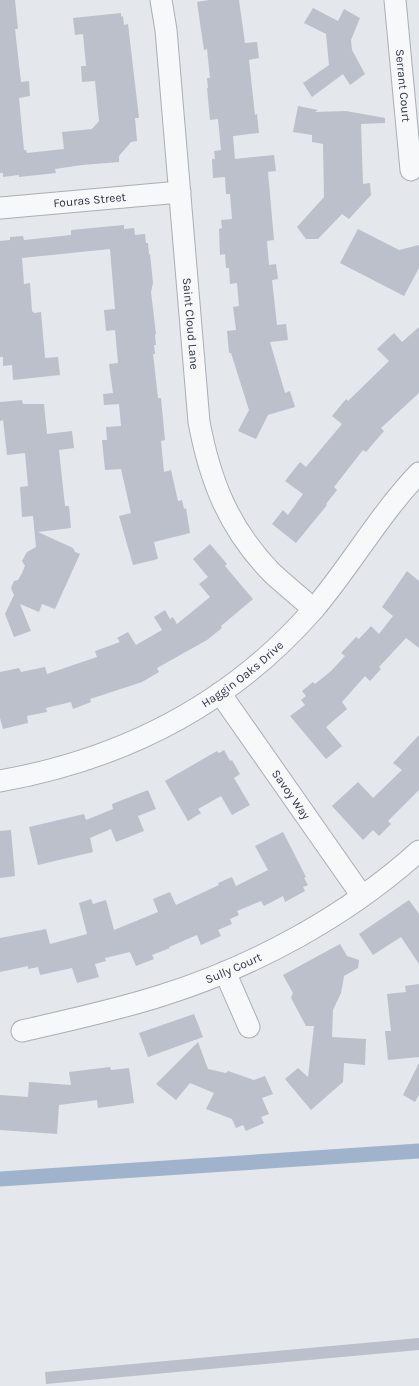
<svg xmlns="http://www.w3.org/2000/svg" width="419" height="1386" font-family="Karla,sans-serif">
	<rect width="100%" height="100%" fill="#e4e7ec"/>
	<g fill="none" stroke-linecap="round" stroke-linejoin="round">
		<path stroke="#9fb4cc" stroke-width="15" d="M 0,1179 L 419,1151"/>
	</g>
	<path fill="#bbc0ca" d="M 0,0 L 15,0 L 18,29 L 15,29 L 21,82 L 29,81 L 30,96 L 19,98 L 24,150 L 26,150 L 27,153 L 64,149 L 62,132 L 92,129 L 99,121 L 95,81 L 82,82 L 81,66 L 86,66 L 83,34 L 75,35 L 73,18 L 121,13 L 121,17 L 123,16 L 124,25 L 128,24 L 139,118 L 135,118 L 137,141 L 131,142 L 119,156 L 119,162 L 82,165 L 55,169 L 56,173 L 19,177 L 19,175 L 3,177 L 3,173 L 0,173 Z
		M 209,0 L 239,0 L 245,43 L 257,42 L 259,58 L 249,60 L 255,115 L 257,114 L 259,133 L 233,136 L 235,159 L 274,155 L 276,171 L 268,172 L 274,240 L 267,241 L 269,265 L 276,264 L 278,279 L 272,280 L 277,325 L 286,324 L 288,340 L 270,342 L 285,393 L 290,391 L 295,407 L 268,415 L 256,439 L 238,431 L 249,410 L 231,353 L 229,353 L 227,331 L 236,330 L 233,307 L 239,306 L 237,283 L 230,284 L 229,268 L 226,268 L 225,254 L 220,255 L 219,229 L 222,228 L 221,220 L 232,219 L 230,194 L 226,194 L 225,177 L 213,178 L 212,159 L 215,159 L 214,151 L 221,150 L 218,119 L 210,120 L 207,88 L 208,88 L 207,78 L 210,78 L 207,49 L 204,50 L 197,2 Z
		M 313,8 L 338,21 L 344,9 L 360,18 L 351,40 L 352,50 L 365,74 L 350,85 L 343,74 L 312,97 L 303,83 L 329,65 L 326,34 L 304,23 Z
		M 298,106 L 318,110 L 315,112 L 346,111 L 385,118 L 385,123 L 361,124 L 363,184 L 370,183 L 371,195 L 349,219 L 342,214 L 318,239 L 306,239 L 297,227 L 324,197 L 323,144 L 312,142 L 312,135 L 293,132 Z
		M 124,225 L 124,229 L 134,228 L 135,235 L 145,234 L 146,243 L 148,243 L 149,254 L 150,254 L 153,283 L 151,292 L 156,334 L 155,335 L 156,345 L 154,345 L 155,354 L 153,354 L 157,389 L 158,398 L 161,398 L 165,440 L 161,441 L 164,472 L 171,470 L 178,501 L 182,500 L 184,509 L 186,508 L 190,533 L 154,542 L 158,559 L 133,565 L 119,516 L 131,513 L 121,469 L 105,470 L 102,440 L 107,440 L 106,427 L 121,426 L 119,404 L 104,405 L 103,394 L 113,393 L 109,364 L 118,363 L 115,330 L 106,331 L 104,310 L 115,309 L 110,249 L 22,258 L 24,284 L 30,283 L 32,311 L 34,313 L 41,312 L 45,358 L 58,357 L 60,375 L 13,380 L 12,365 L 3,366 L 3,357 L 0,357 L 0,241 L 10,240 L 10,237 L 23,236 L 24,240 L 71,235 L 71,230 Z
		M 358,229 L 399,250 L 419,245 L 419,268 L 404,296 L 340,263 Z
		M 419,327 L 419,393 L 381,428 L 384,431 L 366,452 L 363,450 L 334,487 L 337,490 L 326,504 L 327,505 L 296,543 L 272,524 L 283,510 L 288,515 L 303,494 L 285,481 L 300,462 L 306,467 L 342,424 L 332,416 L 346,399 L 348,401 L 389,361 L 377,349 L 394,333 L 402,342 Z
		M 22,400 L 23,404 L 44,404 L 47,434 L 72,431 L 74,448 L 59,450 L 65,506 L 69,506 L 71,528 L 38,532 L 73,548 L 75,552 L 80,554 L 55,609 L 42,604 L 39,612 L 20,604 L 31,631 L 14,637 L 5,614 L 14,595 L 11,588 L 14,581 L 18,580 L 22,573 L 25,566 L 22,561 L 27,552 L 36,547 L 33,516 L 22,517 L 20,487 L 28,486 L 25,453 L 7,455 L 3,420 L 0,421 L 0,402 Z
		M 210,544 L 227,564 L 225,566 L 253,599 L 221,626 L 222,628 L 207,640 L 157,668 L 159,672 L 142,682 L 90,699 L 91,702 L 73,709 L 71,702 L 46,708 L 47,712 L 27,716 L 28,723 L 3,729 L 0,718 L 0,672 L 19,668 L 21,672 L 45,667 L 47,674 L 97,657 L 95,651 L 120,642 L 117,638 L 128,632 L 136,645 L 162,630 L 154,617 L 165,610 L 170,619 L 173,617 L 177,624 L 210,597 L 199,584 L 208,577 L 193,559 Z
		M 407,571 L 419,581 L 419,648 L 406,638 L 379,667 L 381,669 L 370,681 L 365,676 L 342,702 L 347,709 L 326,727 L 342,746 L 326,759 L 290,716 L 305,705 L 301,700 L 306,696 L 302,691 L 313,682 L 315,684 L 331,671 L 345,656 L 341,653 L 356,637 L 359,639 L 371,626 L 379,634 L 393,616 L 382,607 Z
		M 419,735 L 419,790 L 388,821 L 391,824 L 379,836 L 373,830 L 363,840 L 332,806 L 358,782 L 373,798 L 402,770 L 393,763 Z
		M 224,750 L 230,761 L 232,760 L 240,774 L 234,778 L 250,805 L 232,815 L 221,796 L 198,809 L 201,813 L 188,821 L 165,781 L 217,751 L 219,753 Z
		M 148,790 L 156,809 L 138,816 L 144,831 L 116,842 L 111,829 L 90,838 L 93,852 L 38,865 L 29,827 L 84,814 L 86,820 L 113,809 L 112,804 Z
		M 11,830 L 15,876 L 0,878 L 0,831 Z
		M 283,832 L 306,877 L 304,878 L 308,885 L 303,887 L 305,891 L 285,902 L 283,896 L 264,906 L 261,901 L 237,911 L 239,915 L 230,919 L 232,924 L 218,930 L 221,936 L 201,945 L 197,935 L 169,947 L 170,948 L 152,955 L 154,959 L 136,966 L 130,952 L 105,958 L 106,961 L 95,964 L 99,977 L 77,983 L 72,968 L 40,975 L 38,967 L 28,969 L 28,966 L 0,972 L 0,938 L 46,929 L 50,944 L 87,934 L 79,903 L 91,899 L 93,904 L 106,900 L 114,930 L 158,912 L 153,899 L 170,892 L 176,905 L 219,885 L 218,883 L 232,877 L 236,886 L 268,870 L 255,846 Z
		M 409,900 L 419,914 L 419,964 L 401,937 L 373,955 L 359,934 Z
		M 340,944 L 347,956 L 359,960 L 358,968 L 344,976 L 341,993 L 333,1010 L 332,1037 L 366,1039 L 365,1065 L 344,1063 L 343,1082 L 311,1110 L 285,1079 L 298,1068 L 308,1077 L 314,1026 L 306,1026 L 291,998 L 293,993 L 283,975 Z
		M 419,984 L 419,1057 L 388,1060 L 385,1031 L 391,1031 L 387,994 L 406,992 L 405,986 Z
		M 194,1014 L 203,1037 L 148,1057 L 139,1033 Z
		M 198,1042 L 208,1069 L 226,1073 L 228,1071 L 254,1080 L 265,1076 L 273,1094 L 262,1098 L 269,1114 L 261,1117 L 264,1123 L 246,1131 L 243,1125 L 236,1128 L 232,1119 L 206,1109 L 214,1093 L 190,1083 L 176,1100 L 156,1084 Z
		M 419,1063 L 419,1095 L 415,1102 L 403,1095 Z
		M 110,1067 L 111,1070 L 129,1068 L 134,1103 L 98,1108 L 97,1100 L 59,1105 L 57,1134 L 0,1130 L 0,1095 L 28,1097 L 29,1082 L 71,1085 L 69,1072 Z
		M 419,1338 L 419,1350 L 46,1384 L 45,1372 Z"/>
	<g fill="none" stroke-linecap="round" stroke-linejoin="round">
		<g stroke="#a9aeb7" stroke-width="23">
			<g id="minor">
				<path id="s1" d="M 161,0 L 166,30 L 199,422 C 210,481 229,529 272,573 C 285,585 300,597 313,609"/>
				<path id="s2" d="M 395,0 L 411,170"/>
				<path id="s3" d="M 0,208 L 180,192"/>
				<path id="s4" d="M 220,693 L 362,896"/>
				<path id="s5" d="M 0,781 C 123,759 231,704 314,609 C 351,565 379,515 419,473"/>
				<path d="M 225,972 L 249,1027"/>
				<path id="s6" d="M 22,1031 C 69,1020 117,1010 163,995 C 255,966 347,916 419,851"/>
			</g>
		</g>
		<use href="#minor" stroke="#f7f8fa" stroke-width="21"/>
	</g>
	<g text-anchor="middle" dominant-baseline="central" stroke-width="3" stroke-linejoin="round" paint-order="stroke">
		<g font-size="12" fill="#2b3445" stroke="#f4f6f9">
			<text stroke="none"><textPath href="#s2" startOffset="86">Serrant Court</textPath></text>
			<text stroke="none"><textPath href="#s3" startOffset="90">Fouras Street</textPath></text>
			<text stroke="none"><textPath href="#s1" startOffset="325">Saint Cloud Lane</textPath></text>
			<text stroke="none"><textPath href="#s5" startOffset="268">Haggin Oaks Drive</textPath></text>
			<text stroke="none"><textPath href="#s4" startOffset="124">Savoy Way</textPath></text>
			<text stroke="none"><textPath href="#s6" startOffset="221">Sully Court</textPath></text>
		</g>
	</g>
</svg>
